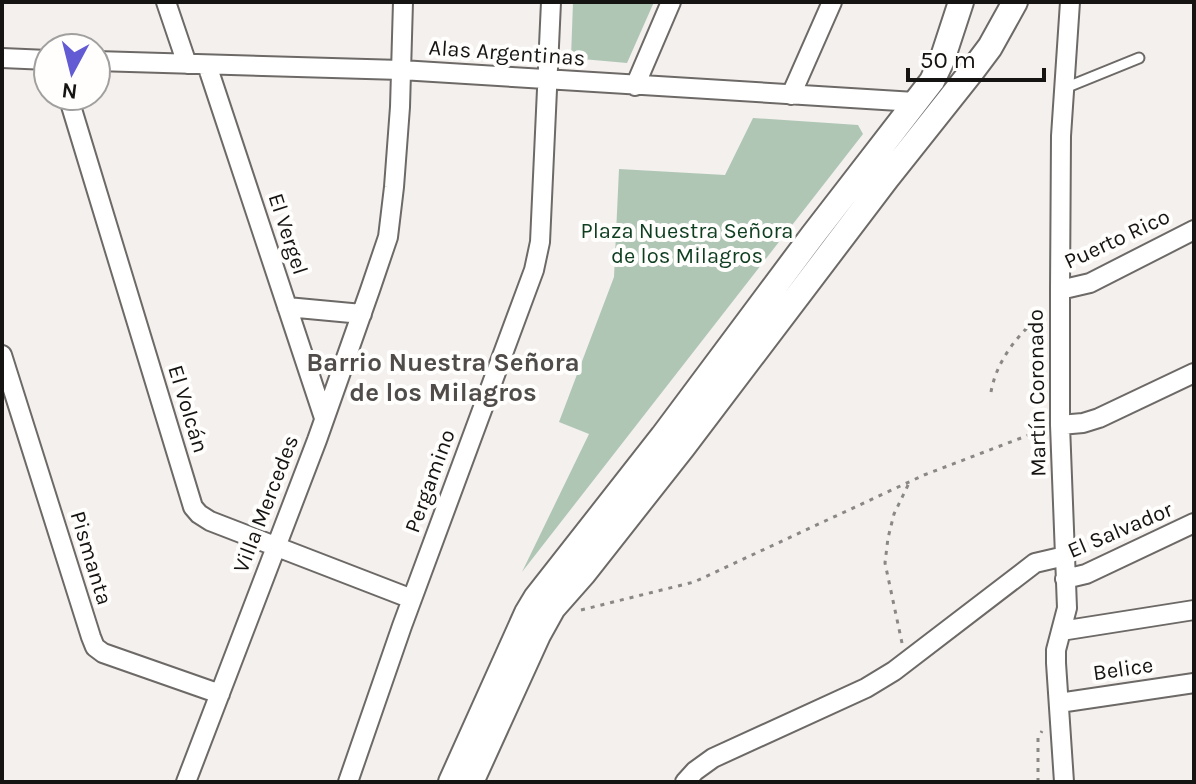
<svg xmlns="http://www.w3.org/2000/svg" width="1196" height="784" font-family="Karla,sans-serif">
	<rect width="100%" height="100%" fill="#f3f0ed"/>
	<path fill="#b0c6b5" d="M 573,2 L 654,2 L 627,63 L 571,58 Z
		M 753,118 L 858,125 L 863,134 L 522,572 L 589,434 L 559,422 L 614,277 L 619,169 L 725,175 Z"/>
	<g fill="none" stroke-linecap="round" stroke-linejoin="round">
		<g stroke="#6c6967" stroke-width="13">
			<path id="service" d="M 1065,88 L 1139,58"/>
		</g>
		<g stroke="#6c6967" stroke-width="22">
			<path id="minor" d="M 166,2 L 187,64
				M 2,58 L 48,60
				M 96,61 L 401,70 L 915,102
				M 207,65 L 324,418
				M 635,86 L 671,2
				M 791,95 L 832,2
				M 68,96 L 193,507 L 199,514 L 210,521 L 412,599
				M 1060,290 L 1090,283 L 1194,230
				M 287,307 L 362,314
				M 2,355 L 91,637 L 95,647 L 103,653 L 220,694
				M 1060,425 L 1083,423 L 1099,418 L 1194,373
				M 1065,579 L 1086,574 L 1194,523
				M 1061,631 L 1194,610
				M 1059,703 L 1194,683
				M 186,782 L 317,440 L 370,290 L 388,237 L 394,187 L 400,107 L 403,2
				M 348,782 L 402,626 L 534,270 L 540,242 L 551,2
				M 685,782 L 695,771 L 713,758 L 866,688 L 894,671 L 1035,563 L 1065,556
				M 1064,782 L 1056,663 L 1056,650 L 1067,608 L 1060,425 L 1060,290 L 1061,136 L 1070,2"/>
		</g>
		<g stroke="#6c6967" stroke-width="28">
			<path id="secondary" d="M 451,782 L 527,613 L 536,598 L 663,436 L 813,235 L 932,81 L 942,60 L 961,2
				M 471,782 L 538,635 L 553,608 L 583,574 L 683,447 L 887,178 L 972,71 L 990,47 L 1015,2"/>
		</g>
		<path stroke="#8a8886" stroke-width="3" stroke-dasharray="4 6" stroke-linecap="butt" d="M 991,392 C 996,362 1018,333 1042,315
			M 581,610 L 694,582 L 924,475 L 1042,430
			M 902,643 L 885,563 L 888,538 L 894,514 L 910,481
			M 1038,782 L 1038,738 L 1042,731"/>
		<use href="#service" stroke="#fff" stroke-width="9"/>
		<use href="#minor" stroke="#fff" stroke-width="18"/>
		<use href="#secondary" stroke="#fff" stroke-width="24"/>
	</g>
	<g text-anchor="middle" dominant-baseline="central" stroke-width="8" stroke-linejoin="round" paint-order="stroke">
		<g font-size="22" fill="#151413" stroke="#fffefd">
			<text transform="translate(507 53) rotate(4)">Alas Argentinas</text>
			<text transform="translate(288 234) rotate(72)">El Vergel</text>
			<text transform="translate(1117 239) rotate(-25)">Puerto Rico</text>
			<text transform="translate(1037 393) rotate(-91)">Martín Coronado</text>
			<text transform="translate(188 409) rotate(73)">El Volcán</text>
			<text transform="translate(430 481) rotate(-70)">Pergamino</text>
			<text transform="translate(266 504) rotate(-69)">Villa Mercedes</text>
			<text transform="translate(1120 530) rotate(-23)">El Salvador</text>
			<text transform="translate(91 558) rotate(73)">Pismanta</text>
			<text transform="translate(1123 669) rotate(-8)">Belice</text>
		</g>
		<g font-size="22" fill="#0e3e20" stroke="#fffefd">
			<text x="687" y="231">Plaza Nuestra Señora<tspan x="687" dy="25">de los Milagros</tspan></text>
		</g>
		<g font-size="26" font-weight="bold" fill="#4f4c4a" stroke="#fffefd">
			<text x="443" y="362">Barrio Nuestra Señora<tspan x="443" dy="30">de los Milagros</tspan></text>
		</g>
	</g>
	<rect width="1196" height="784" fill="none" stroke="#151413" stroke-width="8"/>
	<g transform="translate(72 72) rotate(187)"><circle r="38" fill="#fffefd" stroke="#a1a09f" stroke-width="2"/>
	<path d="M0-6L14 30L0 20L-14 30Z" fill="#625bd3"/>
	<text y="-12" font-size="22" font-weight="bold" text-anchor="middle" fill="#151413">N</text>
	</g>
	<path d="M908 68v12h136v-12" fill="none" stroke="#151413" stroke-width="4"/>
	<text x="920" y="68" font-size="24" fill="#151413" stroke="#fffefd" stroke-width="6" paint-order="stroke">50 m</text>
</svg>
